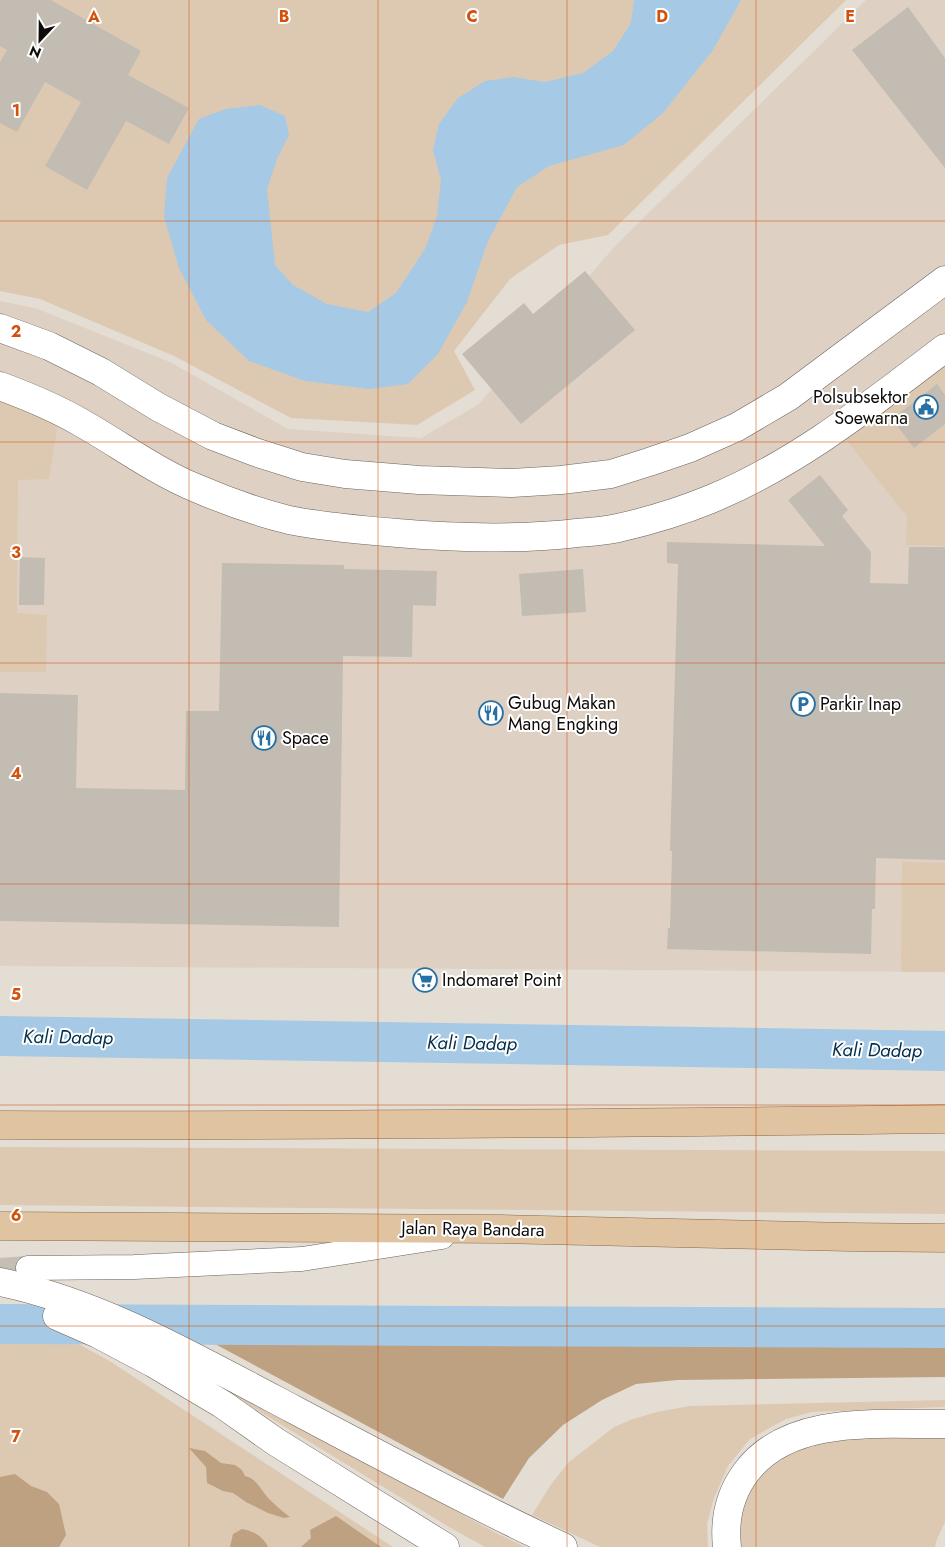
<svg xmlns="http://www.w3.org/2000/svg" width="945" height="1547" font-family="Jost,sans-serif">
	<rect width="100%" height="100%" fill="#e4ddd4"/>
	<path fill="#ded1c3" d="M 866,0 L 945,0 L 945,972 L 0,966 L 0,301 L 35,308 L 170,362 L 288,429 L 421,438 L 479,404 L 615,246 Z"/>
	<path fill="#ddc9b2" d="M 0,0 L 846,0 L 608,235 L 559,245 L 510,279 L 454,351 L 475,390 L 417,425 L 291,418 L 174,356 L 40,299 L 0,291 Z
		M 945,363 L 945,546 L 906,545 L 907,517 L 844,437 Z
		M 0,396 L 58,423 L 49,479 L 18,480 L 17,613 L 47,615 L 46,672 L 0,672 Z
		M 902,862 L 945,863 L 945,972 L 902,972 L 901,962 Z
		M 0,1147 L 945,1151 L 945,1214 L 0,1205 Z
		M 0,1340 L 71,1340 L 108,1360 L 393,1547 L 0,1547 Z
		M 228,1386 L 498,1534 L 525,1547 L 485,1547 L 449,1527 L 226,1391 Z
		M 945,1400 L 945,1407 L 812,1412 L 786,1419 L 750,1439 L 728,1466 L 714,1498 L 707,1524 L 708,1547 L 600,1547 L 532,1515 L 552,1483 L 569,1462 L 614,1427 L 633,1419 L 657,1412 L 690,1406 Z
		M 945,1433 L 945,1522 L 937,1539 L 935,1547 L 739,1547 L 739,1524 L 745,1500 L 758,1478 L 778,1458 L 804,1445 L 838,1437 Z"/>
	<path fill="#bda181" d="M 189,1330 L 945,1333 L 945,1377 L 677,1380 L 636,1384 L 602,1400 L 563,1425 L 529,1458 L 503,1499 Z
		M 189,1448 L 205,1451 L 221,1463 L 235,1465 L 242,1470 L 245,1476 C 256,1478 261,1490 268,1498 C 275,1505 282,1511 290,1517 L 284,1518 L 268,1513 L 246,1502 L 233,1493 L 223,1491 L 207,1483 L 206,1467 Z
		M 15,1474 L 31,1486 L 47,1492 L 59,1504 L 66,1535 L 59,1547 L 0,1547 L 0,1477 Z
		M 336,1516 L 378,1545 L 381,1547 L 301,1547 L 311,1538 L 310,1530 Z
		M 242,1529 C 253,1531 263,1536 268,1547 L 230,1547 L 233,1534 Z"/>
	<path fill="#a6c9e6" d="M 634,0 L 741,0 L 713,50 L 663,113 L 624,145 L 549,166 L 517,187 L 488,241 L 467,302 L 438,354 L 408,384 L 369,389 L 305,381 L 249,361 L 206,320 L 179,268 L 164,217 L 167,178 L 199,119 L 225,109 L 260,105 L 285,116 L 289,135 L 277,159 L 267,189 L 275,265 L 293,285 L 327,304 L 368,312 L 396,293 L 425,249 L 437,216 L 441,180 L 433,150 L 439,124 L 458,98 L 485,81 L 513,77 L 545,82 L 583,73 L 613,51 L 631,23 Z"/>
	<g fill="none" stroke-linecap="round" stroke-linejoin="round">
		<path stroke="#a6c9e6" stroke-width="40" d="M 0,1036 L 945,1051
			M 0,1324 L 945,1328"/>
	</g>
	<path fill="#c3bcb3" d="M 0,0 L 51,0 L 141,51 L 128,75 L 189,108 L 169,144 L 126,121 L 87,190 L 45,166 L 81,102 L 45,82 L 17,132 L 0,123 L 0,62 L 7,50 L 0,46 Z
		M 908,7 L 945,58 L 945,168 L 852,50 Z
		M 585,271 L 635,330 L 521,424 L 462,354 L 524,303 L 533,314 Z
		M 937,384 L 945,395 L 945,424 L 914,448 L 892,419 Z
		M 820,475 L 848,510 L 842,516 L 871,552 L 870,583 L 908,584 L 909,547 L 945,547 L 945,860 L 876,858 L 875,909 L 872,909 L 871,954 L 667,949 L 668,928 L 670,928 L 672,851 L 670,851 L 678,564 L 667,563 L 667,542 L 825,546 L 788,500 Z
		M 20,557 L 45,558 L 44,605 L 19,605 Z
		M 222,563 L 344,565 L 344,569 L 437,571 L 436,606 L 413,605 L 412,657 L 343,656 L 339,927 L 0,921 L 0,693 L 78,695 L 76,788 L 185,790 L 186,711 L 219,711 Z
		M 583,569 L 586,612 L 522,616 L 519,574 Z"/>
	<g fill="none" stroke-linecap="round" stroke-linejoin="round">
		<path stroke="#c4beb6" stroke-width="24" stroke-dasharray="24 12" stroke-linecap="butt" d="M 0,1270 L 28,1268"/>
		<g stroke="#6a635c" stroke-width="25">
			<path id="minor" d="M 28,1268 L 134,1267 L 302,1259 L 442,1237"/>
		</g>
		<g stroke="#6a635c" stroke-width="29">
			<path id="tertiary" d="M 0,328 L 49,346 L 101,372 L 158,407 L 213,436 L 255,452 L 302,467 L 345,474 L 419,480 L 512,483 L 561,480 L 611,474 L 649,462 L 690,448 L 737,427 L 788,397 L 945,280
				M 0,386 C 27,396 54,407 80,422 C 119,444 155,471 196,488 C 226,501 257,512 289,520 C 324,527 361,530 397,533 C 456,538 517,540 577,533 C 590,532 605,531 618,528 C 649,521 682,511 711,499 C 798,463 871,404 945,348
				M 0,1282 C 97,1302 187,1353 274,1399 C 370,1450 465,1501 563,1547
				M 57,1316 L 98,1334 L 153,1363 L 222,1404 L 276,1442 L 445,1547
				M 727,1547 C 724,1520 730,1493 747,1471 C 791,1414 881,1425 945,1424"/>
		</g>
		<g stroke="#8a6943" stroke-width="29">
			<path id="primary" d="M 0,1125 C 315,1126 630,1123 945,1119
				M 0,1226 L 501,1229 L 849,1237 L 945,1238"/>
		</g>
		<use href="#minor" stroke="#fff" stroke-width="24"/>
		<use href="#tertiary" stroke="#fff" stroke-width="28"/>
		<use href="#primary" stroke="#e0c4a1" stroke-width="28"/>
	</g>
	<path fill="none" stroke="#d2510c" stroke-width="1" stroke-opacity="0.55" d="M 189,0 L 189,1547M 378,0 L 378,1547M 567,0 L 567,1547M 756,0 L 756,1547M 0,221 L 945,221M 0,442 L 945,442M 0,663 L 945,663M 0,884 L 945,884M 0,1105 L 945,1105M 0,1326 L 945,1326"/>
	<defs>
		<g id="civic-ring" transform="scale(1.25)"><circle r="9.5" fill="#fff" stroke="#2670a3" stroke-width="1.5"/><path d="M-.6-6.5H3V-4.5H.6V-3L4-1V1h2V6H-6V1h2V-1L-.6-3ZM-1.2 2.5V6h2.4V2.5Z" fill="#2670a3"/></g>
		<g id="parking-ring" transform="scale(1.25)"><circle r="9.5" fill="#fff" stroke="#2670a3" stroke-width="1.5"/><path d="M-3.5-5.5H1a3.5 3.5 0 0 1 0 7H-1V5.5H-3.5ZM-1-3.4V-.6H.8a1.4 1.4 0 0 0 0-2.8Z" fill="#2670a3"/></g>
		<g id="restaurant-ring" transform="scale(1.25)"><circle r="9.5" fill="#fff" stroke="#2670a3" stroke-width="1.5"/><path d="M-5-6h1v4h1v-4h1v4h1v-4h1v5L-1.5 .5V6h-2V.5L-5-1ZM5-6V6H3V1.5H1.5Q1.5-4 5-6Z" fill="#2670a3"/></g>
		<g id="supermarket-ring" transform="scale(1.25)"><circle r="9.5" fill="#fff" stroke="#2670a3" stroke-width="1.5"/><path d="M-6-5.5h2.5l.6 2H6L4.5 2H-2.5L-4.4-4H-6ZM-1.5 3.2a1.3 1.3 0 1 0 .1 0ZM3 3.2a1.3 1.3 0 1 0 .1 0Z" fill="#2670a3"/></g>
	</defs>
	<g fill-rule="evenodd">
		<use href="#civic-ring" x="926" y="407"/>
		<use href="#parking-ring" x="803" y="704"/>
		<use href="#restaurant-ring" x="491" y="713"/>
		<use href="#restaurant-ring" x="264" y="738"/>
		<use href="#supermarket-ring" x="425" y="980"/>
	</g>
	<g text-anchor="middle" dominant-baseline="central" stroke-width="4" stroke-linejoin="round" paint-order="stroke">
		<g font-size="18" fill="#0e0b09" stroke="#fff" text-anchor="start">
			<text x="908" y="397" text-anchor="end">Polsubsektor<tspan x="908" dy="21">Soewarna</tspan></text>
			<text x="508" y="703">Gubug Makan<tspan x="508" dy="21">Mang Engking</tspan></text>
			<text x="820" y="704">Parkir Inap</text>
			<text x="282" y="738">Space</text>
			<text x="442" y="980">Indomaret Point</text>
		</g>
		<g font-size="18" fill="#0e0b09" stroke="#fff">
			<text transform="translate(473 1229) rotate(1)">Jalan Raya Bandara</text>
		</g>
		<g font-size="19" font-style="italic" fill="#032f4b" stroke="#fff">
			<text transform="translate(68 1037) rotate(1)">Kali Dadap</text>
			<text transform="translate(472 1043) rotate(1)">Kali Dadap</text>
			<text transform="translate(877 1050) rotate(1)">Kali Dadap</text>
		</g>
	</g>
	<g font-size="16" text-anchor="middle" font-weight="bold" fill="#d2510c" stroke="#fff" stroke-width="4" stroke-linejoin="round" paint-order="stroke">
		<text x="94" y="22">A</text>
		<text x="284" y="22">B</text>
		<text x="472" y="22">C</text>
		<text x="662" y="22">D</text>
		<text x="850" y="22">E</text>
		<text x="16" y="116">1</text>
		<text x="16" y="337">2</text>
		<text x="16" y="558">3</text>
		<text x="16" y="779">4</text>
		<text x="16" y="1000">5</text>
		<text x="16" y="1221">6</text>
		<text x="16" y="1442">7</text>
	</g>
	<g transform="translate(40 40) rotate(202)" stroke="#ffffff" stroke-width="4" paint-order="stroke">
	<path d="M0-4L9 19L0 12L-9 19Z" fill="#0e0b09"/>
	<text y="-8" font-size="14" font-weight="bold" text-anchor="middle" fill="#0e0b09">N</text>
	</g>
</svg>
